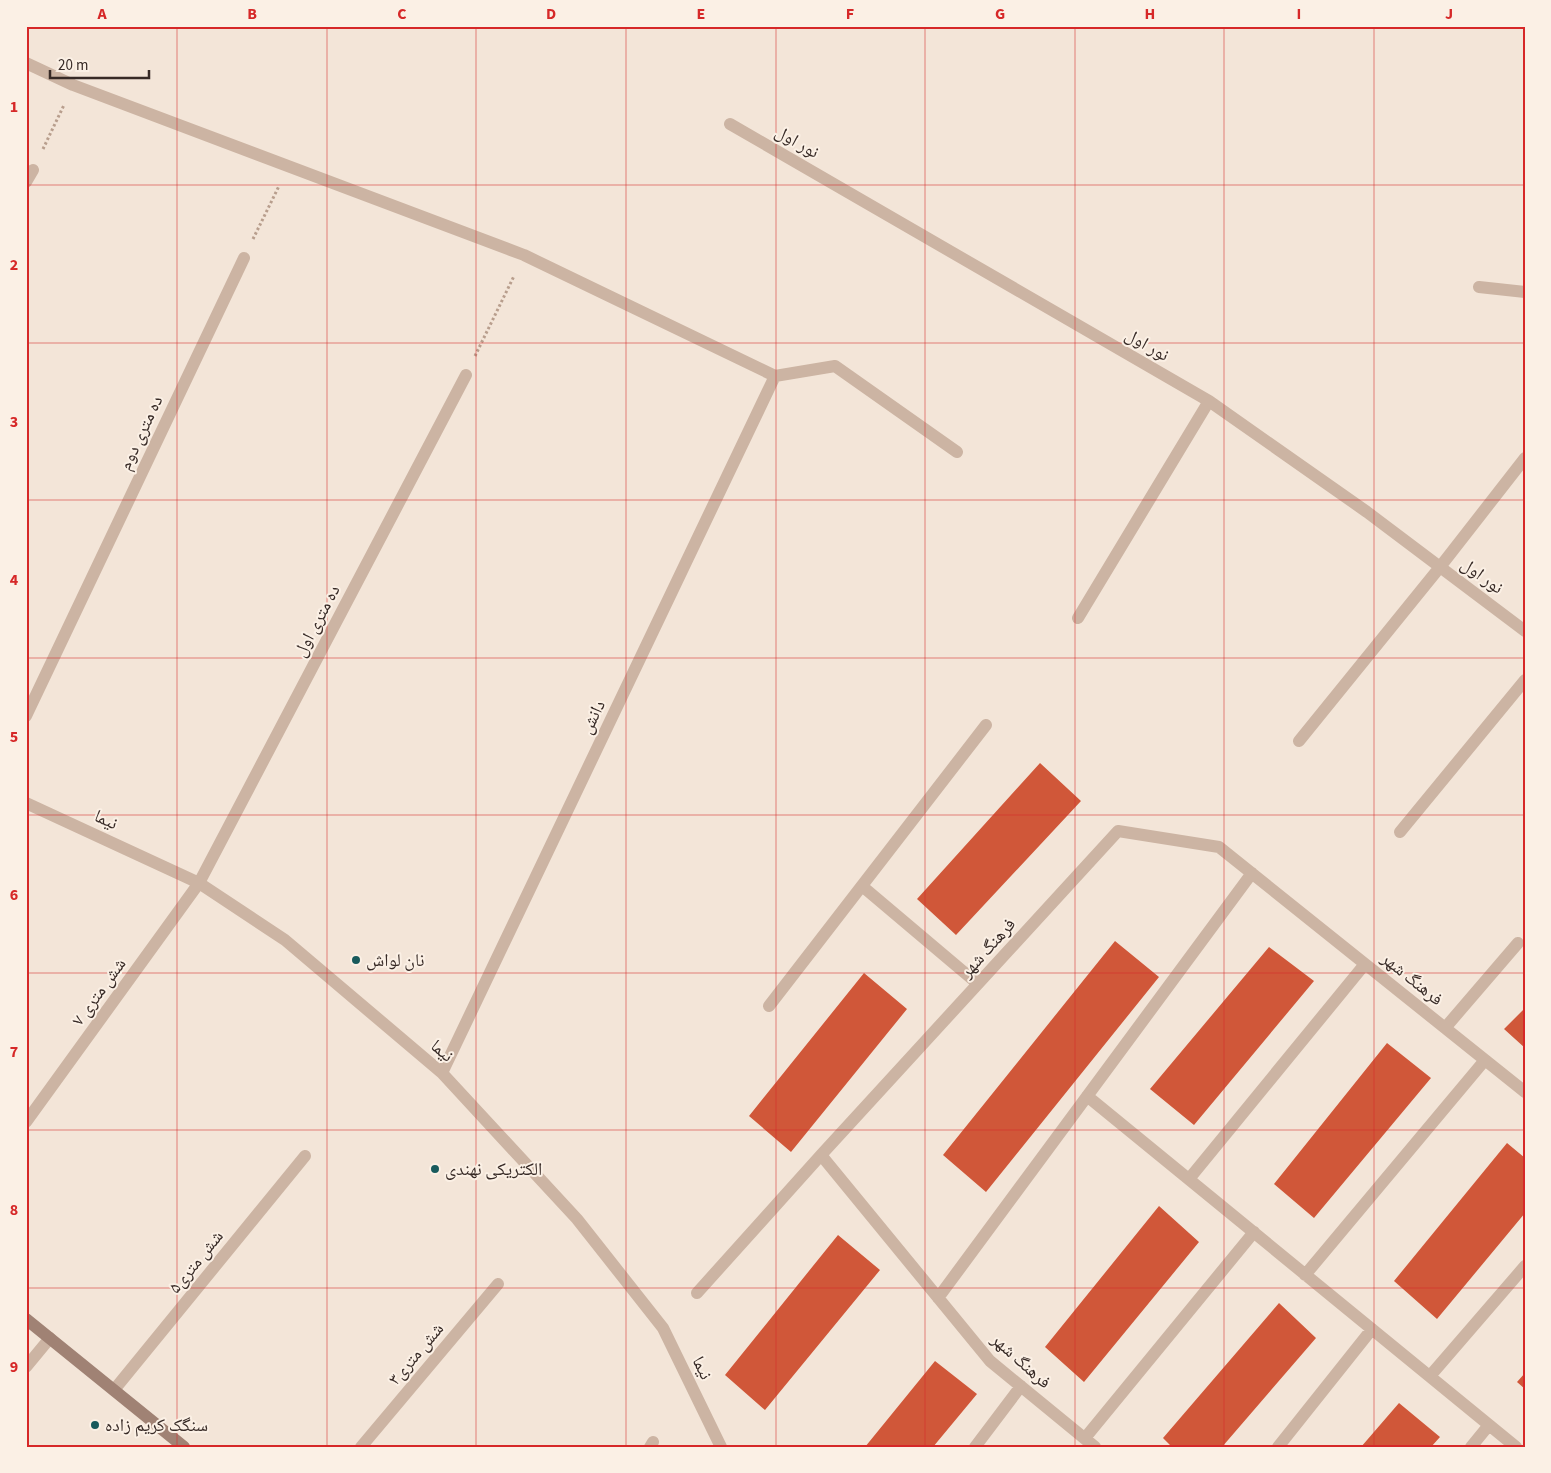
<svg xmlns="http://www.w3.org/2000/svg" width="1551" height="1473" font-family="'Source Sans 3','Noto Naskh Arabic',sans-serif">
	<rect width="100%" height="100%" fill="#f3e5d8"/>
	<path fill="#d05739" d="M 1040,763 L 1081,801 L 956,935 L 917,899 Z
		M 1115,941 L 1159,977 L 986,1192 L 943,1155 Z
		M 1269,947 L 1314,981 L 1194,1125 L 1150,1089 Z
		M 864,973 L 907,1009 L 791,1152 L 749,1116 Z
		M 1525,1008 L 1525,1048 L 1504,1029 Z
		M 1387,1043 L 1431,1078 L 1314,1218 L 1274,1184 Z
		M 1507,1143 L 1525,1158 L 1525,1213 L 1437,1319 L 1394,1281 Z
		M 1159,1206 L 1199,1242 L 1084,1382 L 1045,1347 Z
		M 838,1235 L 880,1270 L 765,1410 L 725,1375 Z
		M 1279,1303 L 1316,1338 L 1222,1447 L 1172,1447 L 1163,1438 Z
		M 935,1361 L 977,1394 L 933,1447 L 865,1447 Z
		M 1525,1373 L 1525,1389 L 1517,1382 Z
		M 1399,1403 L 1440,1437 L 1431,1447 L 1361,1447 Z"/>
	<g fill="none" stroke-linecap="round" stroke-linejoin="round">
		<path stroke="#b89e8d" stroke-width="3" stroke-dasharray="2.5 2.5" stroke-linecap="butt" d="M 43,149 L 64,105
			M 253,239 L 279,186
			M 475,356 L 514,276"/>
		<path stroke="#ccb4a3" stroke-width="12" d="M 26,63 L 73,85 L 524,255 L 775,376 L 835,366 L 957,452
			M 730,124 L 1209,401 L 1367,512 L 1525,631
			M 26,182 L 33,170
			M 1479,287 L 1525,292
			M 1078,618 L 1209,401
			M 26,716 L 244,258
			M 1299,741 L 1440,567 L 1525,458
			M 26,803 L 199,883 L 285,940 L 442,1073 L 577,1219 L 663,1328 L 721,1447
			M 1400,832 L 1525,680
			M 862,886 L 978,984
			M 769,1006 L 986,725
			M 1445,1028 L 1518,943
			M 442,1073 L 775,376
			M 1087,1096 L 1516,1447
			M 26,1122 L 199,883 L 466,375
			M 821,1155 L 990,1361 L 1095,1447
			M 1189,1179 L 1365,964
			M 1305,1275 L 1485,1060
			M 697,1293 L 821,1155 L 1118,831 L 1219,847 L 1525,1092
			M 938,1298 L 1252,873
			M 26,1367 L 50,1338
			M 1430,1376 L 1525,1266
			M 114,1390 L 305,1156
			M 1085,1438 L 1254,1232
			M 361,1447 L 498,1284
			M 650,1447 L 653,1442
			M 975,1447 L 1021,1386
			M 1278,1447 L 1372,1329
			M 1471,1447 L 1489,1425"/>
		<path stroke="#a08274" stroke-width="12" d="M 26,1319 L 184,1447"/>
	</g>
	<path fill="none" stroke="#d62828" stroke-width="1" stroke-opacity="0.55" d="M 177,26 L 177,1447M 327,26 L 327,1447M 476,26 L 476,1447M 626,26 L 626,1447M 776,26 L 776,1447M 925,26 L 925,1447M 1075,26 L 1075,1447M 1224,26 L 1224,1447M 1374,26 L 1374,1447M 26,185 L 1525,185M 26,343 L 1525,343M 26,500 L 1525,500M 26,658 L 1525,658M 26,815 L 1525,815M 26,973 L 1525,973M 26,1130 L 1525,1130M 26,1288 L 1525,1288"/>
	<g fill="#185a5c" stroke="#fbf0e5" stroke-width="2">
		<circle cx="356" cy="960" r="5"/>
		<circle cx="435" cy="1169" r="5"/>
		<circle cx="95" cy="1425" r="5"/>
	</g>
	<g text-anchor="middle" dominant-baseline="central" stroke-width="4" stroke-linejoin="round" paint-order="stroke">
		<g font-size="18" fill="#372a26" stroke="#fbf0e5">
			<text transform="translate(797 142) rotate(30)">نور اول</text>
			<text transform="translate(1147 345) rotate(30)">نور اول</text>
			<text transform="translate(141 433) rotate(-65)">ده متری دوم</text>
			<text transform="translate(1482 576) rotate(36)">نور اول</text>
			<text transform="translate(317 621) rotate(-62)">ده متری اول</text>
			<text transform="translate(593 717) rotate(-64)">دانش</text>
			<text transform="translate(106 820) rotate(25)">نیما</text>
			<text transform="translate(988 948) rotate(-48)">فرهنگ شهر</text>
			<text transform="translate(1412 979) rotate(39)">فرهنگ شهر</text>
			<text transform="translate(99 992) rotate(-54)">۷ شش متری</text>
			<text transform="translate(442 1051) rotate(41)">نیما</text>
			<text transform="translate(196 1262) rotate(-51)">۵شش متری</text>
			<text transform="translate(416 1354) rotate(-50)">شش متری۳</text>
			<text transform="translate(1021 1361) rotate(42)">فرهنگ شهر</text>
			<text transform="translate(702 1368) rotate(64)">نیما</text>
		</g>
		<g font-size="18" fill="#372a26" stroke="#fbf0e5" text-anchor="start">
			<text x="366" y="960">نان لواش</text>
			<text x="445" y="1169">الکتریکی نهندی</text>
			<text x="105" y="1425">سنگک کریم زاده</text>
		</g>
	</g>
	<rect width="1551" height="1473" fill="none" stroke="#fbf0e5" stroke-width="55"/>
	<path d="M50 70v8h99v-8" fill="none" stroke="#372a26" stroke-width="2.5"/>
	<text x="58" y="70" font-size="15" fill="#372a26" stroke="#fbf0e5" stroke-width="4" paint-order="stroke">20 m</text>
	<rect x="28" y="28" width="1496" height="1418" fill="none" stroke="#d62828" stroke-width="2"/>
	<g font-size="16" text-anchor="middle" font-weight="bold" fill="#d62828">
		<text x="102" y="19">A</text>
		<text x="252" y="19">B</text>
		<text x="402" y="19">C</text>
		<text x="551" y="19">D</text>
		<text x="701" y="19">E</text>
		<text x="850" y="19">F</text>
		<text x="1000" y="19">G</text>
		<text x="1150" y="19">H</text>
		<text x="1299" y="19">I</text>
		<text x="1449" y="19">J</text>
		<text x="14" y="112">1</text>
		<text x="14" y="270">2</text>
		<text x="14" y="427">3</text>
		<text x="14" y="585">4</text>
		<text x="14" y="742">5</text>
		<text x="14" y="900">6</text>
		<text x="14" y="1057">7</text>
		<text x="14" y="1215">8</text>
		<text x="14" y="1372">9</text>
	</g>
</svg>
